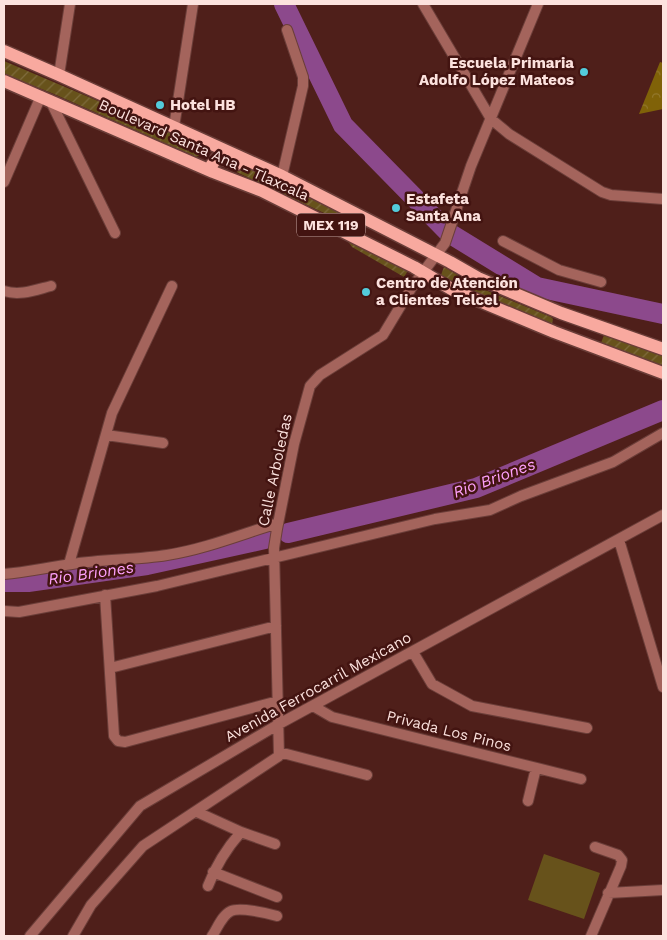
<svg xmlns="http://www.w3.org/2000/svg" width="667" height="940" font-family="'Work Sans',sans-serif">
	<defs>
		<pattern id="forest-crowns" width="20" height="18" patternUnits="userSpaceOnUse" patternTransform="scale(1.25)"><rect width="20" height="18" fill="#806208"/><path d="M2 6a3 3 0 1 1 6 0M12 15a3 3 0 1 1 6 0" fill="none" stroke="#93782c"/></pattern>
		<pattern id="garden-furrows" width="10" height="10" patternUnits="userSpaceOnUse" patternTransform="scale(1.25)"><rect width="10" height="10" fill="#67521b"/><path d="M-1 1l2-2M0 10L10 0M9 11l2-2" fill="none" stroke="#7e6b3c"/></pattern>
	</defs>
	<rect width="100%" height="100%" fill="#4f1f1a"/>
	<path fill="url(#forest-crowns)" d="M 660,62 L 663,63 L 663,109 L 639,114 Z"/>
	<path fill="url(#garden-furrows)" d="M 4,61 L 211,149 L 196,157 L 54,94 L 4,74 Z
		M 230,169 L 256,170 L 362,222 L 354,227 Z
		M 344,236 L 409,269 L 404,277 L 352,247 Z
		M 444,267 L 478,287 L 551,317 L 553,319 L 552,324 C 514,309 476,295 441,275 Z
		M 606,330 L 663,351 L 663,372 L 599,348 Z"/>
	<path fill="#67521b" d="M 544,854 L 600,873 L 584,919 L 528,900 Z"/>
	<g fill="none" stroke-linecap="round" stroke-linejoin="round">
		<path stroke="#8c498c" stroke-width="20" d="M 284,4 L 343,125 L 449,233 L 537,287 L 663,314
			M 288,533 L 476,488 L 663,410
			M 4,582 L 28,582 L 147,565 L 265,539"/>
		<g stroke="#6b3e39" stroke-width="12">
			<path id="minor" d="M 423,4 L 491,119 L 509,134 L 602,192 L 611,195 L 663,199
				M 59,75 L 70,4
				M 50,100 L 115,233
				M 174,127 L 193,4
				M 282,176 L 303,86 L 303,77 L 287,30
				M 4,182 L 41,96
				M 503,241 L 559,270 L 601,282
				M 4,291 C 20,296 35,290 51,286
				M 106,435 L 163,443
				M 619,540 L 663,687
				M 69,564 L 112,413 L 172,286
				M 4,574 C 27,572 49,567 72,564 C 104,559 136,560 167,555 C 205,549 242,534 278,523
				M 105,595 L 114,736 L 118,741 L 125,742 L 278,701
				M 4,611 L 19,612 L 157,586 L 435,519 L 490,510 L 521,496 L 613,462 L 663,433
				M 413,652 L 432,684 L 472,706 L 587,728
				M 110,668 L 276,626
				M 313,706 L 332,717 L 581,779
				M 279,752 L 367,775
				M 528,801 L 536,768
				M 197,812 L 241,832 L 275,844
				M 213,872 L 277,897
				M 208,886 C 216,865 226,849 241,832
				M 608,893 L 663,890
				M 30,936 L 140,806 L 279,724 L 663,515
				M 73,936 L 91,905 L 143,846 L 279,756 L 274,548 L 277,529 L 294,444 L 310,386 L 320,375 L 383,335 L 412,287 L 445,243 L 471,166 L 538,4
				M 212,936 C 217,929 222,915 231,911 C 240,907 267,913 277,916
				M 591,936 L 621,866 L 622,860 L 618,855 L 595,847"/>
		</g>
		<g stroke="#6b3e39" stroke-width="15">
			<path id="primary" d="M 4,51 L 59,75 L 282,176 L 450,262 L 478,278 L 561,313 L 663,349
				M 4,81 L 213,172 L 262,191 L 414,267 L 453,290 L 554,332 L 663,373
				M 213,172 L 211,166 L 216,159 L 222,159 L 237,164"/>
		</g>
		<use href="#minor" stroke="#a4645c" stroke-width="10"/>
		<use href="#primary" stroke="#f8a99f" stroke-width="12"/>
	</g>
	<g fill="#53cbdb" stroke="#431411" stroke-width="2">
		<circle cx="584" cy="72" r="5"/>
		<circle cx="160" cy="105" r="5"/>
		<circle cx="396" cy="208" r="5"/>
		<circle cx="366" cy="292" r="5"/>
	</g>
	<g text-anchor="middle" dominant-baseline="central" stroke-width="5" stroke-linejoin="round" paint-order="stroke">
		<rect fill="#431411" stroke="#c4a4a0" stroke-width="1" x="297" y="213.5" width="68" height="23" rx="4"/>
		<g font-size="14" font-weight="bold" fill="#fce2de">
			<text x="331" y="225">MEX 119</text>
		</g>
		<g font-size="15" font-weight="bold" fill="#fce2de" stroke="#431411" text-anchor="start">
			<text x="574" y="63" text-anchor="end">Escuela Primaria<tspan x="574" dy="17">Adolfo López Mateos</tspan></text>
			<text x="170" y="105">Hotel HB</text>
			<text x="406" y="199">Estafeta<tspan x="406" dy="17">Santa Ana</tspan></text>
			<text x="376" y="283">Centro de Atención<tspan x="376" dy="17">a Clientes Telcel</tspan></text>
		</g>
		<g font-size="15" fill="#fce2de" stroke="#431411">
			<text transform="translate(204 150) rotate(24)">Boulevard Santa Ana - Tlaxcala</text>
			<text transform="translate(275 470) rotate(-78)">Calle Arboledas</text>
			<text transform="translate(318 687) rotate(-29)">Avenida Ferrocarril Mexicano</text>
			<text transform="translate(449 731) rotate(14)">Privada Los Pinos</text>
		</g>
		<g font-size="16" font-style="italic" fill="#fea1fc" stroke="#431411">
			<text transform="translate(494 478) rotate(-20)">Rio Briones</text>
			<text transform="translate(91 573) rotate(-8)">Rio Briones</text>
		</g>
	</g>
	<rect width="667" height="940" fill="none" stroke="#fce2de" stroke-width="10"/>
</svg>
